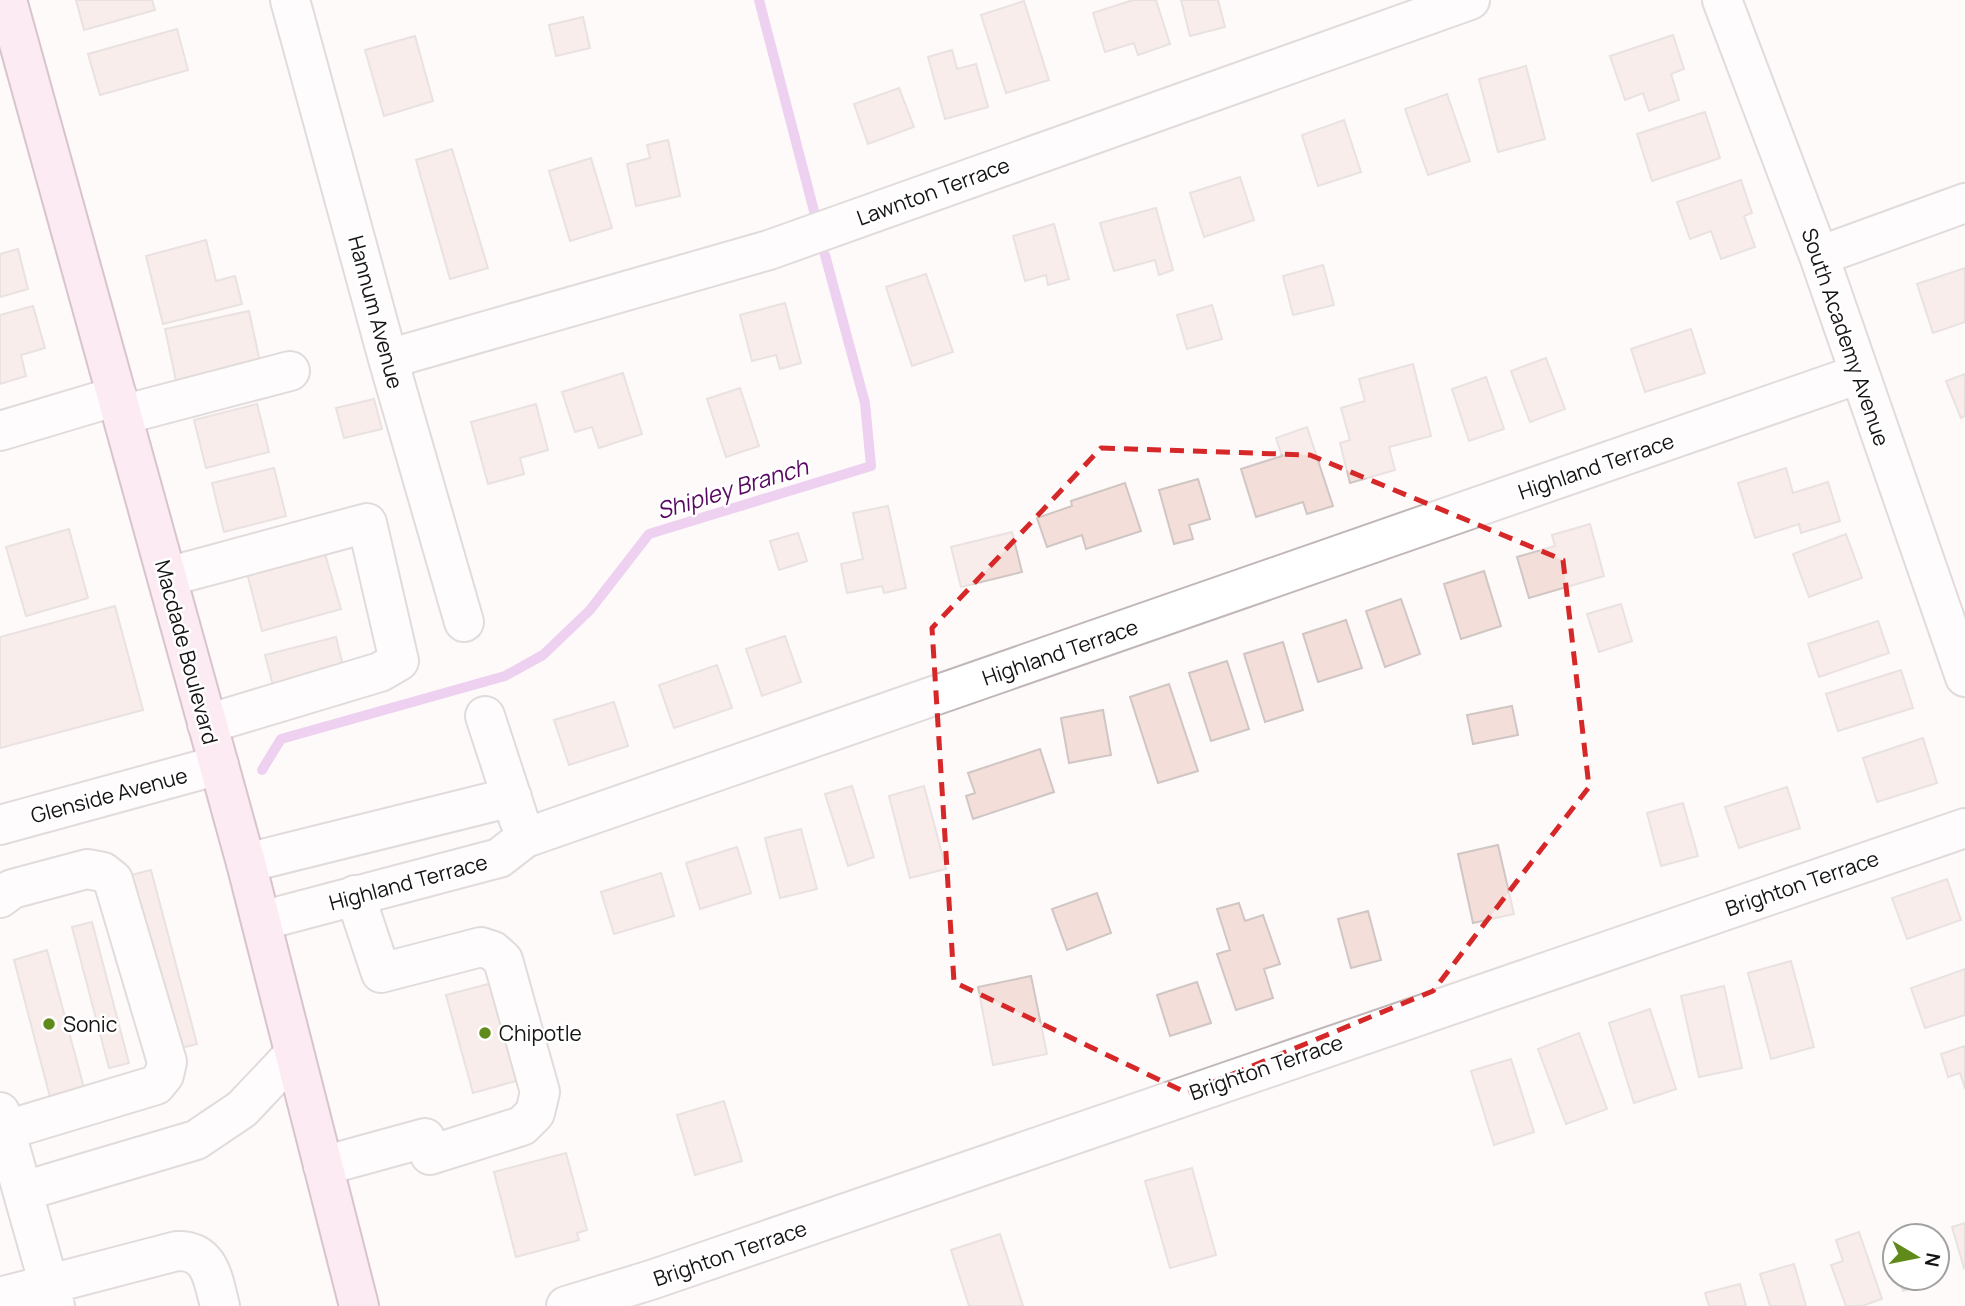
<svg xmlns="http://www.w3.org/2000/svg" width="1965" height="1306" font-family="Manrope,sans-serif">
	<rect width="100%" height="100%" fill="#fefafa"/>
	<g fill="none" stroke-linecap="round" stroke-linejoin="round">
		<path stroke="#dc9ee4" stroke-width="10" d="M 759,0 L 814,211
			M 262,770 L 281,739 L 505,676 L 543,655 L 590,610 L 649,534 L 871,466 L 865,403 L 825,255"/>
	</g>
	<path fill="#f3ded9" stroke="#d0c6c3" stroke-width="2" d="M 76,0 L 152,0 L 155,10 L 84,30 Z
		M 1133,0 L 1156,0 L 1170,44 L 1138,55 L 1134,43 L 1105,52 L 1093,13 Z
		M 1181,0 L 1218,0 L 1225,27 L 1190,36 Z
		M 1024,1 L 1049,80 L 1006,93 L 981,15 Z
		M 583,17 L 590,48 L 556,56 L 549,25 Z
		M 177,29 L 188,70 L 100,95 L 88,54 Z
		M 1673,35 L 1684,69 L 1671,74 L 1679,100 L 1649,111 L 1643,93 L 1625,100 L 1610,56 Z
		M 415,36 L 433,101 L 384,116 L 365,50 Z
		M 952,50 L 957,69 L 976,64 L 988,107 L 945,119 L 928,57 Z
		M 1526,66 L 1545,139 L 1498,152 L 1479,79 Z
		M 899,88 L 914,127 L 868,144 L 854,104 Z
		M 1447,94 L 1470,161 L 1428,175 L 1405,109 Z
		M 1705,112 L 1720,158 L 1652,181 L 1637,134 Z
		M 1344,120 L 1361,172 L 1318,186 L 1302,135 Z
		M 668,140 L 680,196 L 636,206 L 627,164 L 650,158 L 647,145 Z
		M 452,149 L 488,268 L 450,279 L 416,160 Z
		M 591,158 L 612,228 L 570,241 L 549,171 Z
		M 1240,177 L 1254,220 L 1204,237 L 1190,193 Z
		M 1741,180 L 1752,213 L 1744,216 L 1755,247 L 1721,259 L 1711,231 L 1690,239 L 1677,202 Z
		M 1156,208 L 1173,270 L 1159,275 L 1155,260 L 1114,271 L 1100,223 Z
		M 1054,224 L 1069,279 L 1048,285 L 1046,275 L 1025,281 L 1013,236 Z
		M 206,240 L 216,281 L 235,276 L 242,304 L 163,324 L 146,256 Z
		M 18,249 L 28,289 L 0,297 L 0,254 Z
		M 1323,265 L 1334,305 L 1293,315 L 1283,276 Z
		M 1965,268 L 1965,322 L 1933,333 L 1917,284 Z
		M 926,274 L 953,352 L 912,366 L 886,287 Z
		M 785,303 L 801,363 L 780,369 L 776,355 L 752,361 L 740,315 Z
		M 1212,305 L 1222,339 L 1187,349 L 1177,315 Z
		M 33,306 L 45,348 L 21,355 L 26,376 L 0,384 L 0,315 Z
		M 249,311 L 262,371 L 178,390 L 165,329 Z
		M 1691,329 L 1705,373 L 1645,392 L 1631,349 Z
		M 1546,358 L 1565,409 L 1530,422 L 1511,371 Z
		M 1413,364 L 1431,436 L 1389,447 L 1395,470 L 1350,483 L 1340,443 L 1350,440 L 1341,408 L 1365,401 L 1359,379 Z
		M 623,373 L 642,434 L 599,448 L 592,427 L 575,432 L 562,392 Z
		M 1965,374 L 1965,416 L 1961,418 L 1946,381 Z
		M 1486,377 L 1504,429 L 1469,441 L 1452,389 Z
		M 740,388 L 759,446 L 726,457 L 707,399 Z
		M 374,399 L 382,429 L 344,438 L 336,408 Z
		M 257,404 L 269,452 L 206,468 L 194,420 Z
		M 536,404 L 548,450 L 520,458 L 524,474 L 488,484 L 471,422 Z
		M 1307,427 L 1333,506 L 1307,514 L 1303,502 L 1256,517 L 1241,469 L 1282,456 L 1276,438 Z
		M 274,468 L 286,516 L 224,532 L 212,483 Z
		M 1786,468 L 1793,493 L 1828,482 L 1840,521 L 1801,533 L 1799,524 L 1755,538 L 1738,483 Z
		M 1198,479 L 1210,519 L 1189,525 L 1193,539 L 1174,544 L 1159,490 Z
		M 1125,483 L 1141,531 L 1086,549 L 1082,535 L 1047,547 L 1037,518 L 1072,506 L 1071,501 Z
		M 888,506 L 906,588 L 884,593 L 882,586 L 847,593 L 841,564 L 863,559 L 853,513 Z
		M 1590,524 L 1604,576 L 1529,598 L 1517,557 L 1555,546 L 1552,535 Z
		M 69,529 L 88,598 L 26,616 L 6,547 Z
		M 1012,532 L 1022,572 L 961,587 L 951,547 Z
		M 798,533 L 807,561 L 779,570 L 770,541 Z
		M 1846,534 L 1862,578 L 1809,597 L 1793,554 Z
		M 323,547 L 341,609 L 262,631 L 246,569 Z
		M 1484,571 L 1501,626 L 1461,639 L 1444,584 Z
		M 1401,599 L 1420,654 L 1385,667 L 1366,611 Z
		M 1621,604 L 1632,641 L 1599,652 L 1587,614 Z
		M 115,606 L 143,710 L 0,748 L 0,637 Z
		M 1346,620 L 1362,668 L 1318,682 L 1303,634 Z
		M 1878,621 L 1889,653 L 1819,677 L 1808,644 Z
		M 785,636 L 801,682 L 762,696 L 746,649 Z
		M 336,637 L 345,674 L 275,693 L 265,655 Z
		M 1283,642 L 1303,710 L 1265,722 L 1244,654 Z
		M 1227,661 L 1249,729 L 1211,741 L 1189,673 Z
		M 717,665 L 732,708 L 674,728 L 659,685 Z
		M 1901,670 L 1913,708 L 1838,731 L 1826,694 Z
		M 1169,684 L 1198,771 L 1158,783 L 1130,697 Z
		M 614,702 L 628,746 L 569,765 L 554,720 Z
		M 1512,706 L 1518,735 L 1473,744 L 1467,715 Z
		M 1103,710 L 1111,755 L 1069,763 L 1061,718 Z
		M 1923,738 L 1937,783 L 1877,802 L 1863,758 Z
		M 1040,749 L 1054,792 L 973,819 L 966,796 L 975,793 L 968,773 Z
		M 852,786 L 874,857 L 848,866 L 825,794 Z
		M 924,786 L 946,869 L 910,878 L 889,796 Z
		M 1787,787 L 1800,828 L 1739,848 L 1725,807 Z
		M 1683,803 L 1698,856 L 1661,866 L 1647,813 Z
		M 801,829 L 817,889 L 780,898 L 765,838 Z
		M 1498,845 L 1514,914 L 1473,923 L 1458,854 Z
		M 737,847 L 751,893 L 700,909 L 686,863 Z
		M 151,870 L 197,1044 L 177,1049 L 131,875 Z
		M 661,873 L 674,916 L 614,934 L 601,892 Z
		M 1947,879 L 1961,920 L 1907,939 L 1892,898 Z
		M 1097,893 L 1111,933 L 1067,950 L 1052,909 Z
		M 1239,903 L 1245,921 L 1263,915 L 1280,964 L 1264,969 L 1273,998 L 1236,1010 L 1217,954 L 1230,950 L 1217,909 Z
		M 1368,911 L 1381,960 L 1351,968 L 1338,919 Z
		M 92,922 L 129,1063 L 109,1068 L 72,927 Z
		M 47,950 L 84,1088 L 50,1097 L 14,960 Z
		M 1791,961 L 1814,1047 L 1771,1059 L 1748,973 Z
		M 1965,969 L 1965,1015 L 1925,1028 L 1911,988 Z
		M 1031,976 L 1047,1054 L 993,1065 L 978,987 Z
		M 496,982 L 523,1079 L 473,1093 L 446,995 Z
		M 1197,982 L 1211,1023 L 1170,1036 L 1157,995 Z
		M 1724,986 L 1742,1068 L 1699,1077 L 1681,996 Z
		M 1650,1009 L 1676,1089 L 1634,1103 L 1609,1023 Z
		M 1579,1033 L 1607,1109 L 1566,1124 L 1538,1049 Z
		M 1965,1046 L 1965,1089 L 1960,1073 L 1948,1077 L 1941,1054 Z
		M 1511,1059 L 1534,1132 L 1494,1145 L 1471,1071 Z
		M 724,1101 L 742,1161 L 695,1175 L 677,1115 Z
		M 566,1153 L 587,1230 L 577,1233 L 579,1240 L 516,1257 L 494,1172 Z
		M 1192,1168 L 1216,1255 L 1170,1268 L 1145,1181 Z
		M 1965,1223 L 1965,1267 L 1964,1268 L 1952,1227 Z
		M 1859,1232 L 1882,1299 L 1862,1306 L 1846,1306 L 1831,1265 L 1843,1261 L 1836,1240 Z
		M 1000,1234 L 1023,1306 L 969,1306 L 951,1250 Z
		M 1794,1264 L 1806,1306 L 1770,1306 L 1760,1274 Z
		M 1937,1273 L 1939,1279 L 1903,1291 L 1899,1278 L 1937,1278 Z
		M 1740,1284 L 1746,1306 L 1709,1306 L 1705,1293 Z"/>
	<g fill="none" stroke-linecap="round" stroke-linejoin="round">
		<g stroke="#c1b7b8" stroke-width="42">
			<path id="minor" d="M 290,0 L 388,359 L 464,622
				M 1722,0 L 1819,256 L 1965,677
				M 1819,256 L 1965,203
				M 388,359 L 769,250 L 1470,0
				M 122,415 L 290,371
				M 0,431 L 117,396
				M 167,577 L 367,523 L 399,661 L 380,672 L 207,724
				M 485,716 L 519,820
				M 0,825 L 219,765
				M 246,863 L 512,797
				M 355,895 L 381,973 L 481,947 L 493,951 L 503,960 L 540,1092 L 535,1113 L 522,1126 L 430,1155
				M 0,898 L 12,889 L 87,869 L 103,872 L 113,880 L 167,1062 L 164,1075 L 156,1085 L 0,1132
				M 261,921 L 499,858 L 525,838 L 1859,374
				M 0,1112 L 55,1306
				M 323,1166 L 425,1138
				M 24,1191 L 196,1140 L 242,1109 L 294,1054
				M 0,1297 L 177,1251 C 211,1250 213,1280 220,1306
				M 566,1306 L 651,1280 L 1965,828"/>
		</g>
		<g stroke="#a88496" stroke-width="42">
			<path id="major" d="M 7,0 L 246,863 L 359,1306"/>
		</g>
		<use href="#minor" stroke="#fff" stroke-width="38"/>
		<use href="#major" stroke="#fadaea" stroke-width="38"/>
	</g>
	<path d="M0 0H1965V1306H0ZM 1101,448 L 1310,455 L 1563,560 L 1589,787 L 1433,991 L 1187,1093 L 954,982 L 932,628 Z" fill="#fefafa" fill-opacity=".55" fill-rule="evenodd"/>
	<path fill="none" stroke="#d62828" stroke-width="5" stroke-dasharray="14 9" stroke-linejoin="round" d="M 1101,448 L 1310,455 L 1563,560 L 1589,787 L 1433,991 L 1187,1093 L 954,982 L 932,628 Z"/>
	<g fill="#608b1b" stroke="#fff" stroke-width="2.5">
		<circle cx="49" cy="1024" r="7"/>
		<circle cx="485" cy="1033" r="7"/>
	</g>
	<g text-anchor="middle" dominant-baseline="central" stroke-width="5" stroke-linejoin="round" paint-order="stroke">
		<g font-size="21" fill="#161313" stroke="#fff">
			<text transform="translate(933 191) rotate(-20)">Lawnton Terrace</text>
			<text transform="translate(376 312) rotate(75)">Hannum Avenue</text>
			<text transform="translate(1846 337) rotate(71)">South Academy Avenue</text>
			<text transform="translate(1596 466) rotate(-19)">Highland Terrace</text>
			<text transform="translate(187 652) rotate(75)">Macdade Boulevard</text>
			<text transform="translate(1060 652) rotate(-19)">Highland Terrace</text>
			<text transform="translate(109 795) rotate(-15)">Glenside Avenue</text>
			<text transform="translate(408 882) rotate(-15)">Highland Terrace</text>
			<text transform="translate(1802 883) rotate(-19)">Brighton Terrace</text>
			<text transform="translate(1266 1067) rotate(-19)">Brighton Terrace</text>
			<text transform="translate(730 1253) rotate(-19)">Brighton Terrace</text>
		</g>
		<g font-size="21" fill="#161313" stroke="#fff" text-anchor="start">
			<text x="63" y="1024">Sonic</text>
			<text x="499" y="1033">Chipotle</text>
		</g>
		<g font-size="23" font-style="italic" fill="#570861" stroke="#fff">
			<text transform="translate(732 488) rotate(-17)">Shipley Branch</text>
		</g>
	</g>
	<g transform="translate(1916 1257) rotate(100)"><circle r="33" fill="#ffffff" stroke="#a2a1a1" stroke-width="2"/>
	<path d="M0-5L12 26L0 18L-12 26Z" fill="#608b1b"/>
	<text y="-10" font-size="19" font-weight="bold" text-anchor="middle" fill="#161313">N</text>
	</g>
</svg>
